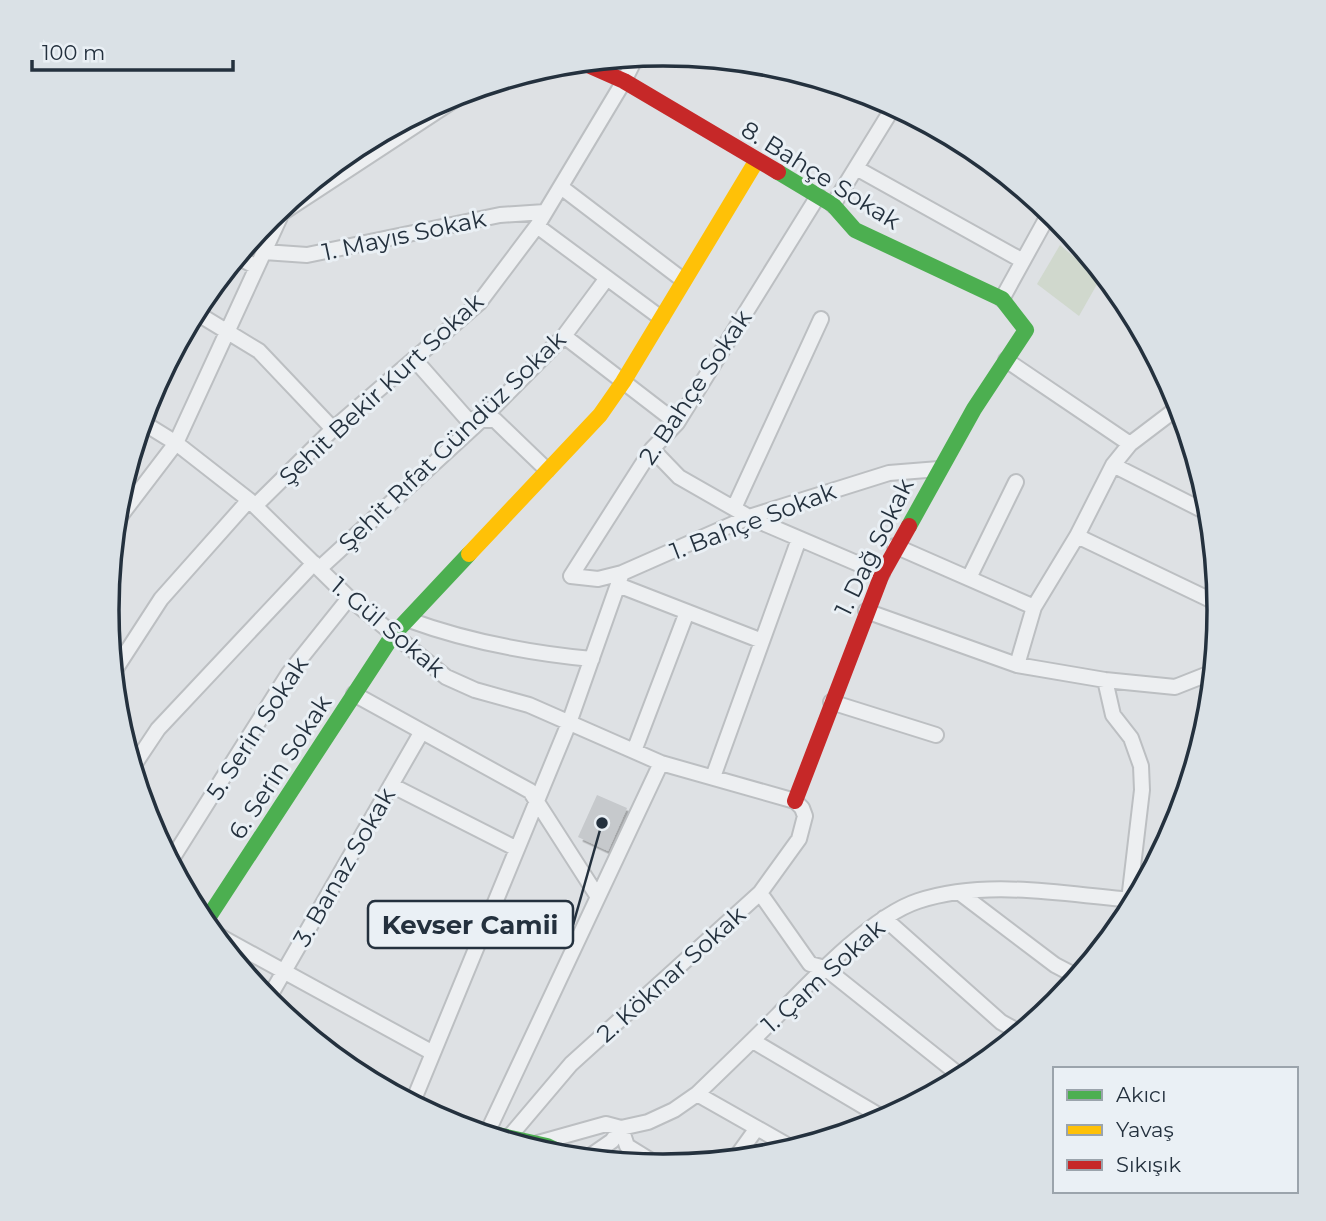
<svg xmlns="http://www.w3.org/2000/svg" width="1326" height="1221" font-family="Montserrat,sans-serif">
	<defs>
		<filter id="shadow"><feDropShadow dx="4.5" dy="4.5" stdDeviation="0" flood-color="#0004"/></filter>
	</defs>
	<rect width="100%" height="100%" fill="#dee1e4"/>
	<path fill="#d0d8cd" d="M 1060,245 L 1100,279 L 1079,316 L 1037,284 Z"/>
	<path fill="#c6c9cc" filter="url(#shadow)" d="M 597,795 L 627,808 L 608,851 L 578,837 Z"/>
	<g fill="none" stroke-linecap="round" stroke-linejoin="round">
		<g stroke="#bcbfc2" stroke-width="18">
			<path id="street" d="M 856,168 L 1023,261
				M 561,187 L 683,280
				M 818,196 L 677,423 L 652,449 L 571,576 L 598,579 L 622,573 L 749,517 L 889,473 L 939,469
				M 833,205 L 894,106
				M 282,213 L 468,91
				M 537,226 L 661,318
				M 264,252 L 307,255 L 500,215 L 545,212
				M 237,257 L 257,267
				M 1002,299 L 1050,212
				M 195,312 L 259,351 L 333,429
				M 564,336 L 677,423
				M 415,360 L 467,419 L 495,420 L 547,470
				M 1006,360 L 1130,444
				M 142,422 L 176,443 L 249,500 L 349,598 L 446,677 L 475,690 L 529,705 L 661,763 L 795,801 L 802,808 L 805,816 L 799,839 L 760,893 L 571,1064 L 510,1136
				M 652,449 L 679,477 L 749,517 L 882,574
				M 1113,465 L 1210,514
				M 255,506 L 333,429 L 479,303 L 537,226 L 624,81 L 636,57
				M 734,508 L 821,319
				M 115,523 L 176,443 L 286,204
				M 1077,536 L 1219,604
				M 895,546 L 1034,607
				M 320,568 L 481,420 L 564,336 L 607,278
				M 969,578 L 1016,482
				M 618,585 L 762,641
				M 866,611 L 1017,665 L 1105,680 L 1175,687 L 1213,672
				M 409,620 C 469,642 529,653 592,659
				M 1017,665 L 1034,607 L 1077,536 L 1113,465 L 1130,444 L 1180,406
				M 113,673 L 161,599 L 249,500
				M 1105,680 L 1113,715 L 1131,738 L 1141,766 L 1142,790 L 1129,900 L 1133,905
				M 354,694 L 530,791 L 598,897
				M 831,702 L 936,735
				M 634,751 L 687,612
				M 132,768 L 158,729 L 314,563
				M 713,777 L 799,539
				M 391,785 L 517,849
				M 170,862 L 289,673 L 349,598
				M 760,893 L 810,964 L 825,968 L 963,1078
				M 960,893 L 1055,965 L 1078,977
				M 884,918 L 1001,1022 L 1021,1033
				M 210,931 L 433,1053
				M 267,1001 L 421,733
				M 753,1041 L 885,1119
				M 697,1094 L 794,1149
				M 412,1104 L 569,723 L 622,573
				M 621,1128 L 627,1146 L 661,1167
				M 488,1131 L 661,763
				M 538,1143 L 606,1124 L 621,1128 L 648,1122 L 674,1110 L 697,1094 C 724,1068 751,1042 778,1015 C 812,980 872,916 918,901 C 988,878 1064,895 1136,900
				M 586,1159 L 612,1141 L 621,1128
				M 734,1160 L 757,1128"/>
		</g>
		<use href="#street" stroke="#edeff1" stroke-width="14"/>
		<path stroke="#4caf50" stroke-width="16" d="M 778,172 L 833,205 L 855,230 L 1002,299 L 1026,330 L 974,409 L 909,526
			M 204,924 L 393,635 L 469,554
			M 425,1111 L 466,1128 L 547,1146 L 572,1158"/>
		<path stroke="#ffc107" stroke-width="16" d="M 469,554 L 600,415 L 623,382 L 757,160"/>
		<path stroke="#c62828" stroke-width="16" d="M 581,62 L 624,81 L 778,172
			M 795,801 L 882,574 L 909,526"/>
	</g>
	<g text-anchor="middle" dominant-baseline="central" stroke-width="6" stroke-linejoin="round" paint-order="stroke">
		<g font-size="24" fill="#24313e" stroke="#eaf0f5">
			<text transform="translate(821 175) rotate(32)">8. Bahçe Sokak</text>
			<text transform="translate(404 235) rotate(-12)">1. Mayıs Sokak</text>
			<text transform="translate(695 387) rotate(-56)">2. Bahçe Sokak</text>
			<text transform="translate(381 389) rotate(-43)">Şehit Bekir Kurt Sokak</text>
			<text transform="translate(452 441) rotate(-44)">Şehit Rıfat Gündüz Sokak</text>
			<text transform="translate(753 521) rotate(-21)">1. Bahçe Sokak</text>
			<text transform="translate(874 547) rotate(-64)">1. Dağ Sokak</text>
			<text transform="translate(388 627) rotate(40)">1. Gül Sokak</text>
			<text transform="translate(257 728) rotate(-57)">5. Serin Sokak</text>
			<text transform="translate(280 767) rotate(-57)">6. Serin Sokak</text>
			<text transform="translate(344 867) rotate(-60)">3. Banaz Sokak</text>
			<text transform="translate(671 974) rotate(-42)">2. Köknar Sokak</text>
			<text transform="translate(823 976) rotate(-42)">1. Çam Sokak</text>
		</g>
	</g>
	<path d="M0 0H1326V1221H0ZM119 610a544 544 0 1 1 1088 0a544 544 0 1 1-1088 0Z" fill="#dae1e6" fill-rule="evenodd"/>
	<path fill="none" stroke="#24313e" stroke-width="3.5" d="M119 610a544 544 0 1 1 1088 0a544 544 0 1 1-1088 0Z"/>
	<path fill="none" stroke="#24313e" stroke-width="2.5" d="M602 823L573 925"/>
	<circle fill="#24313e" stroke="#eaf0f5" stroke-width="2.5" cx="602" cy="823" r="7"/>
	<rect fill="#eaf0f5" stroke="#24313e" stroke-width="2.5" x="368" y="901" width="205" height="47" rx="7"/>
	<g font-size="26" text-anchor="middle" font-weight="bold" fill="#24313e">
		<text x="470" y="934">Kevser Camii</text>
	</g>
	<rect x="1053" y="1067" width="245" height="126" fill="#eaf0f5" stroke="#9ba4ac" stroke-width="2"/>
	<rect x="1067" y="1090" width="35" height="10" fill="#4caf50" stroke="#9ba4ac" stroke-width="2"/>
	<text x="1116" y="1102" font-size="21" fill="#24313e">Akıcı</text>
	<rect x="1067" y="1125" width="35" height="10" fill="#ffc107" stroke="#9ba4ac" stroke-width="2"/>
	<text x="1116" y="1137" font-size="21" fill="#24313e">Yavaş</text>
	<rect x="1067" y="1160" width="35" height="10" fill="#c62828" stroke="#9ba4ac" stroke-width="2"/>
	<text x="1116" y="1172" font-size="21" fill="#24313e">Sıkışık</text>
	<path d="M32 60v10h201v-10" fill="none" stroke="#24313e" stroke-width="3.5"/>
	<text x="42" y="60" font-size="21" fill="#24313e" stroke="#eaf0f5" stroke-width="5" paint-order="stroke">100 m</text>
</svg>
